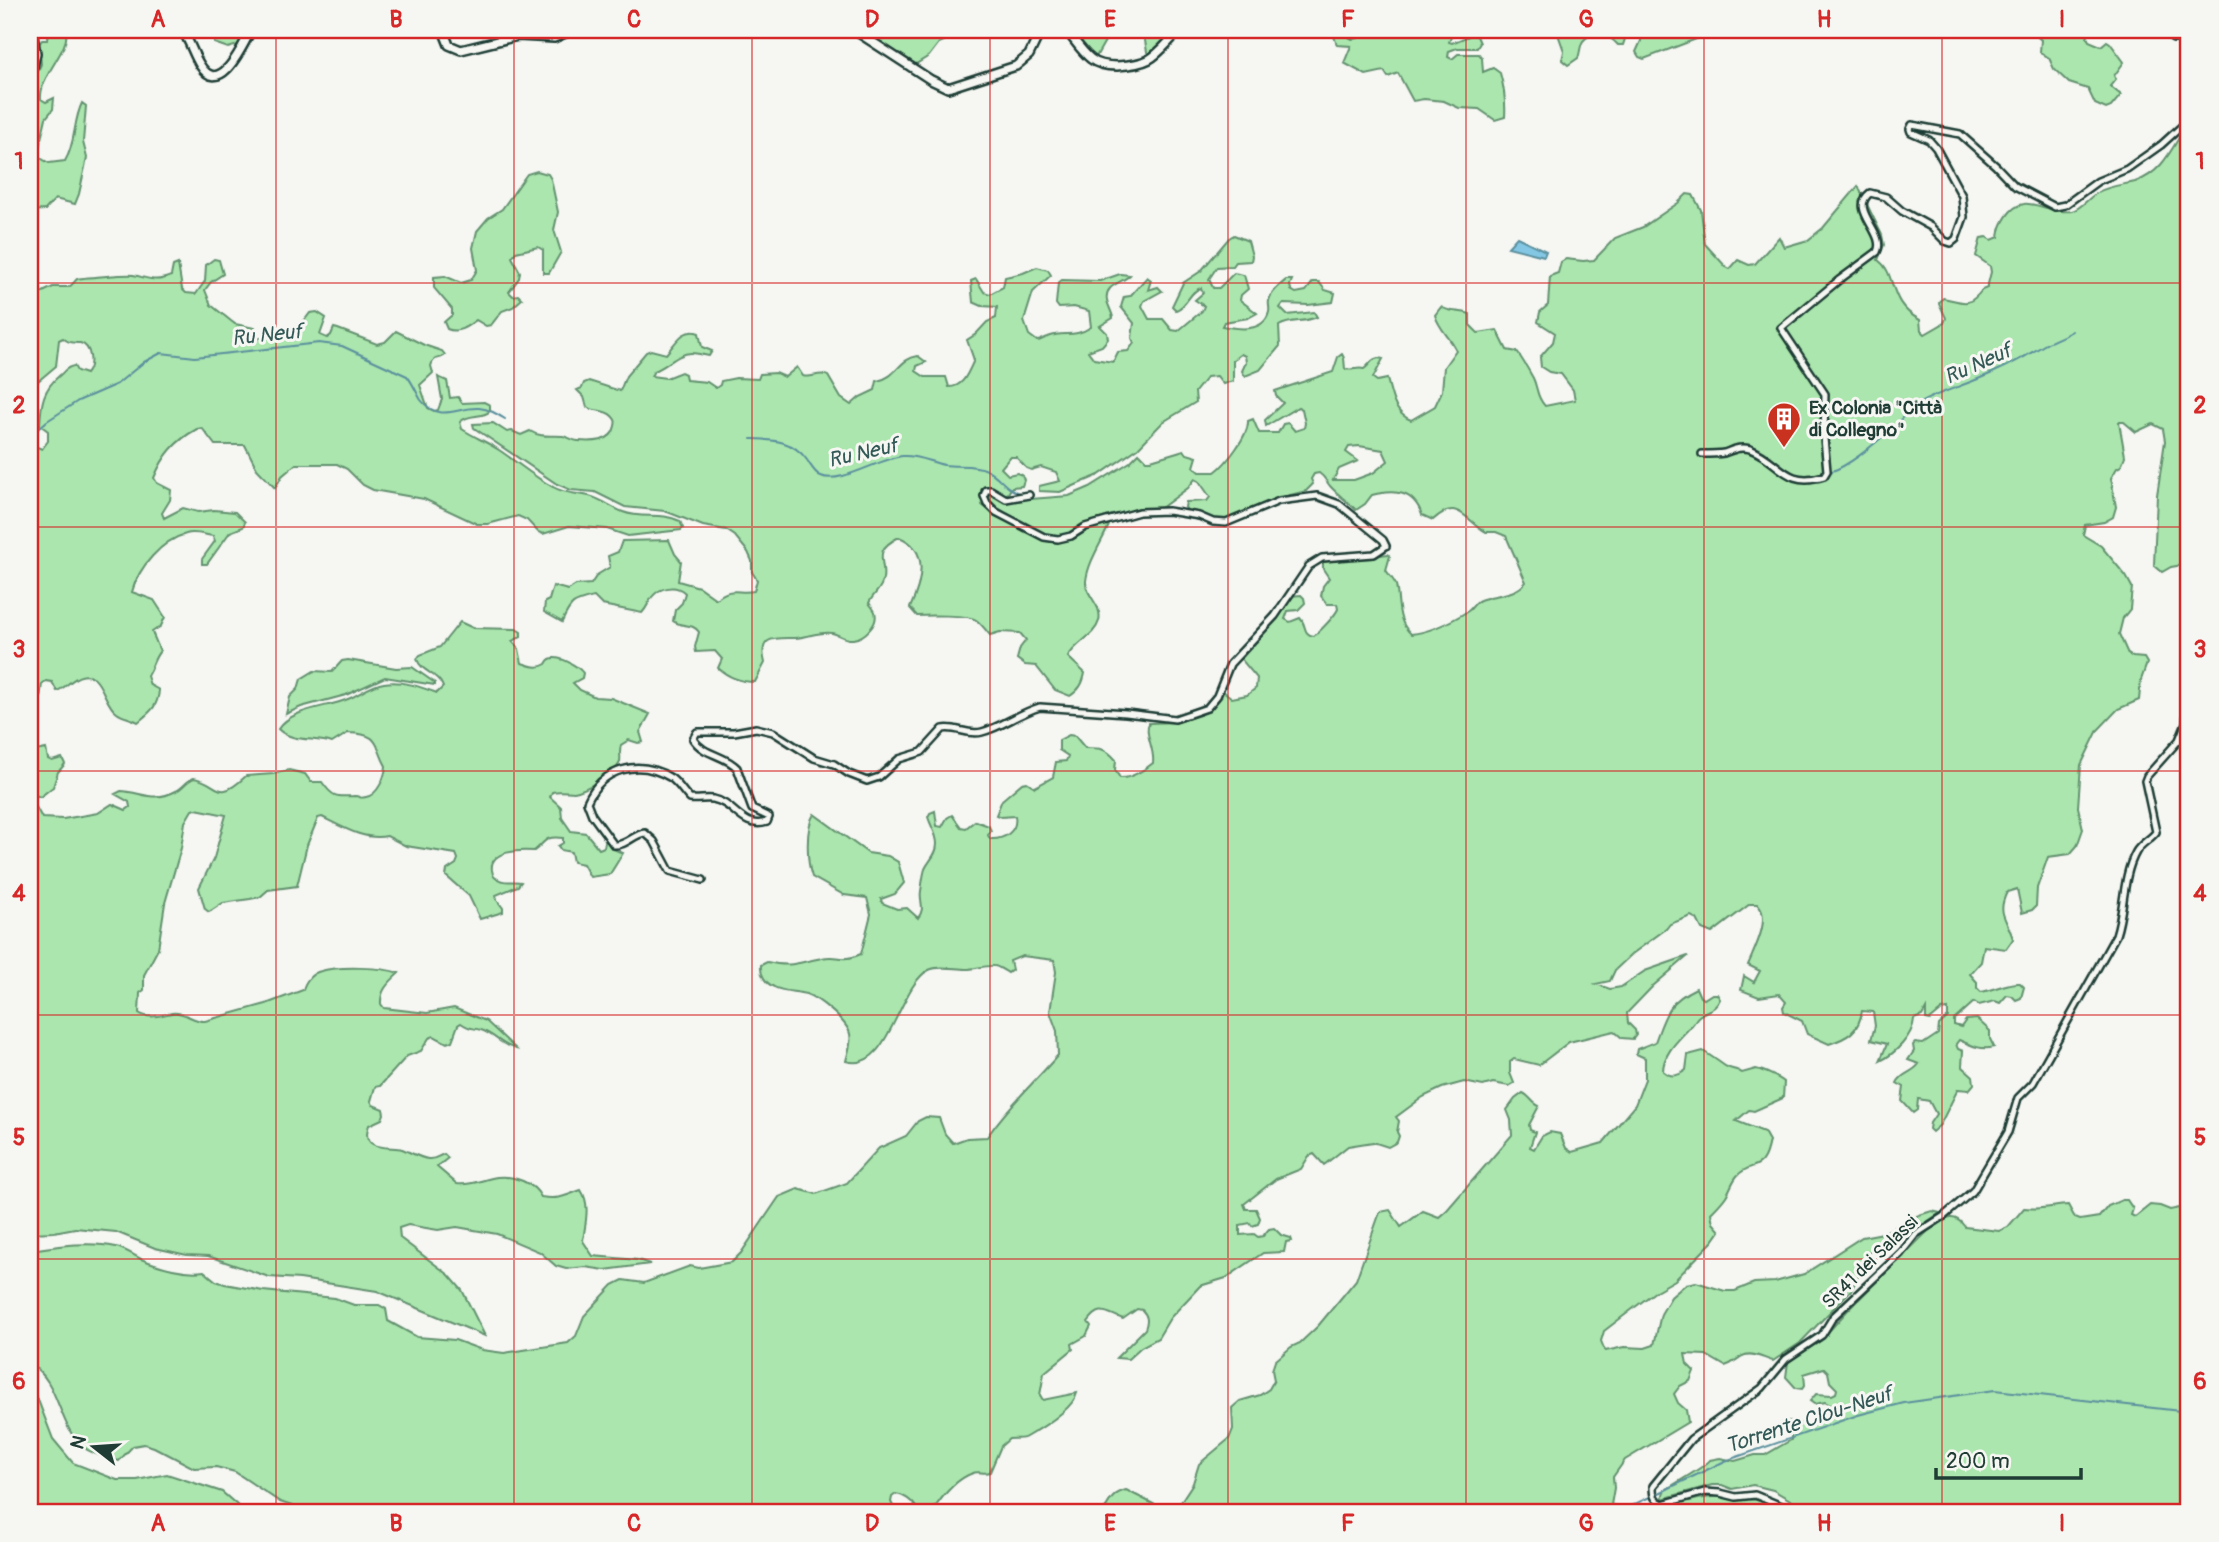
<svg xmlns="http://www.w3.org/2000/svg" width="2219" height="1542" font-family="Pangolin,sans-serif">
	<rect width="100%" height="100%" fill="#f6f6f2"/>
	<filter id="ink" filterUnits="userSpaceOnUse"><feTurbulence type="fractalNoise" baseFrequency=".0143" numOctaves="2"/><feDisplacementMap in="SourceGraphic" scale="14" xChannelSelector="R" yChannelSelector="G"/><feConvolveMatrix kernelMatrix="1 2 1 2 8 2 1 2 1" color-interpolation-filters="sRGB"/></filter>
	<g filter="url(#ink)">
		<path fill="#aae6ad" stroke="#649270" stroke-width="2" fill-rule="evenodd" d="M 49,30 L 66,30 C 71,50 39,75 41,99 L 46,102 L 54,98 L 53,109 L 46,118 L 37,156 L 49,163 L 65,161 C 76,143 73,121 82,103 L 86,106 L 83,142 L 87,158 L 79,194 L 75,204 L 55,199 L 45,210 L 30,211 L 30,89 L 41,64 L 39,44 L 42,40 L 47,40 Z
			M 214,30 L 248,30 L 238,45 L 228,48 L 214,43 Z
			M 860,30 L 969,30 L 939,43 L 929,56 L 916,64 Z
			M 1070,30 L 1105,31 L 1105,41 L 1096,57 L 1093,58 Z
			M 1143,30 L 1177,30 L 1148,57 Z
			M 1360,30 L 1460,30 L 1451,37 L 1449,42 L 1452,43 L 1471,35 L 1477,36 L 1480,43 L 1477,48 L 1457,48 L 1449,51 L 1448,57 L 1452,59 L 1458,54 L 1479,54 L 1482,58 L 1483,72 L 1493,68 L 1500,73 C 1504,87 1506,101 1505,117 L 1495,120 L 1479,109 L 1459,108 L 1444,101 L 1424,99 L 1413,101 L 1398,73 L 1388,77 L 1384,71 L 1366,75 L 1344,63 L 1351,46 L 1337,45 L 1333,33 L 1340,32 L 1352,39 L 1358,38 Z
			M 1560,30 L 1628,30 L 1623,45 L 1618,45 C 1609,35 1594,28 1583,41 C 1580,45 1580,54 1578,58 L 1568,65 L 1562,60 L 1564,51 L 1559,37 Z
			M 1641,30 L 1720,30 L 1644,59 L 1639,57 L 1636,52 L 1641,41 Z
			M 2030,30 L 2090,30 L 2087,37 L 2089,41 L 2101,46 L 2107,41 L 2110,43 L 2124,62 L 2114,76 L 2116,79 L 2110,86 L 2121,95 L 2111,107 L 2106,109 L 2095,104 L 2088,89 L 2069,83 L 2054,69 L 2049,58 L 2040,52 L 2041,40 Z
			M 2189,126 L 2189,564 L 2171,567 L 2162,572 L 2154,565 L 2157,495 L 2165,441 L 2163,429 L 2153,424 L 2136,432 L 2124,422 L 2119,422 L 2125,456 L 2121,466 L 2117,468 L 2111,478 L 2116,507 L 2113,517 L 2104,522 L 2085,525 L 2083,535 L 2101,546 L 2126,576 L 2132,587 L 2130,609 L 2123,618 L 2119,634 L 2128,654 L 2133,657 L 2144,658 L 2147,663 L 2141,680 L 2139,700 L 2118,709 L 2098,730 L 2081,765 L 2078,807 L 2083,829 L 2077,846 L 2070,854 L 2048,857 L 2037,888 L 2036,906 L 2032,910 L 2022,913 L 2017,889 L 2007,892 C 1996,914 2007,918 2013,939 L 2006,949 L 1984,946 L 1981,962 L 1970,974 L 1977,982 L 1977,988 L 1981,992 C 1994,990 2007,982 2020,983 L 2024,987 L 2021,998 L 2016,1000 L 2012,996 L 2007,995 L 2000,1003 L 1995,1001 L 1979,1005 L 1974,1002 L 1954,1020 L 1954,1025 L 1961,1027 L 1966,1020 L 1977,1019 L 1990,1031 L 1990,1039 L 1994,1047 C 1982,1051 1970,1045 1959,1040 L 1956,1044 L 1958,1049 L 1963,1051 L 1962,1066 L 1973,1076 L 1974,1084 L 1969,1090 L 1958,1089 L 1940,1125 L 1932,1132 L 1929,1129 L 1930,1123 L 1936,1114 L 1929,1101 L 1918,1099 L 1917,1110 L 1913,1113 L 1902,1101 L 1904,1087 L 1897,1083 C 1901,1073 1913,1073 1919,1064 L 1908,1060 L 1914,1051 L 1913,1045 L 1915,1043 L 1923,1044 L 1938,1034 L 1939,1025 L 1948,1017 L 1948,1009 L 1942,1010 L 1930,1020 L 1926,1019 L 1926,1009 L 1922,1016 L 1914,1019 C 1913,1036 1895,1054 1880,1061 L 1887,1044 L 1871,1040 L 1875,1026 L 1873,1012 L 1862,1011 C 1859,1032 1847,1038 1829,1044 L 1807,1034 L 1802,1021 L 1784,1012 L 1783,1007 L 1786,1002 L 1779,994 L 1759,997 L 1741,990 L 1744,976 L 1754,982 L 1760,971 L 1748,965 C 1755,948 1772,917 1757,904 L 1750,904 L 1712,933 L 1702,929 L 1697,919 L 1691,916 L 1670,924 L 1666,929 L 1632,954 L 1615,970 L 1610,981 L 1596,984 L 1610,989 L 1621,987 L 1645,971 L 1688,956 L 1653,986 L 1627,1013 L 1628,1023 L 1635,1030 L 1636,1035 L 1633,1039 L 1622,1038 L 1614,1031 L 1569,1042 L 1539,1065 L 1514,1059 L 1510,1062 L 1510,1073 L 1514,1083 L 1509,1086 L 1493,1083 L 1483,1086 L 1464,1082 L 1442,1088 L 1423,1097 L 1396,1117 L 1399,1121 L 1397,1132 L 1399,1136 L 1397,1142 L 1388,1147 L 1373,1142 L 1348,1146 L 1324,1165 L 1314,1154 L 1309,1156 L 1301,1169 L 1276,1179 L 1244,1204 L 1246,1209 L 1256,1209 L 1260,1218 L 1258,1224 L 1252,1226 L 1250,1223 L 1240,1225 L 1240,1235 L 1254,1234 L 1258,1237 L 1263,1236 L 1269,1229 L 1274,1228 L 1281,1235 L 1291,1238 L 1292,1241 L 1286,1242 L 1284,1252 L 1263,1253 L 1226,1278 L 1200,1286 L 1170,1318 L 1158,1338 L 1141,1347 L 1128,1359 L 1116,1358 L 1145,1329 C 1148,1321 1148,1316 1142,1310 L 1137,1309 L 1123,1319 C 1106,1313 1101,1304 1088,1322 L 1091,1326 L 1086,1336 L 1072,1344 L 1073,1349 L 1044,1373 L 1040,1395 L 1043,1400 L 1077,1393 C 1073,1409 1040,1429 1026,1437 C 1022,1440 1015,1438 1009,1439 L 1001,1446 L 990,1472 C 984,1474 978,1471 973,1473 C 955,1479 941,1498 932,1512 L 915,1512 L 916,1507 C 912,1501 904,1495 896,1494 L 892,1497 L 891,1502 L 896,1512 L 310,1512 L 280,1502 L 235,1472 L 216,1467 L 194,1468 L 154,1447 L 144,1444 L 133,1446 L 119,1461 C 108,1458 93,1455 83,1447 C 58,1427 59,1378 30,1365 L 30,1250 C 58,1246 88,1241 116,1247 C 125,1249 133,1255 141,1259 C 161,1267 183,1274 204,1271 L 216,1281 L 225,1284 L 263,1291 L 335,1298 L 354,1305 L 379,1305 L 386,1309 L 388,1321 L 417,1337 L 455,1340 L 482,1350 L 504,1353 L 568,1343 L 576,1336 L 584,1316 L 613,1285 L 623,1280 L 644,1283 L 690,1266 L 699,1268 L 732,1262 L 741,1253 L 779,1197 L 798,1189 L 816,1194 L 847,1183 L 879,1148 L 906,1136 L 918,1121 L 926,1117 L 939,1118 L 945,1134 L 953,1143 L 967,1138 L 987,1137 C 1007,1107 1034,1083 1058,1055 L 1057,1031 L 1050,1012 L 1056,972 L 1054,960 L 1022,956 L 1010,961 L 1012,970 L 1008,973 C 1004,971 998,966 994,966 C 987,965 974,969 967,969 C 955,969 939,965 929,970 C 898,985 890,1074 846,1061 C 848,1052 852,1043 850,1034 C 847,1021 818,998 806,994 C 796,991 783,992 774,987 C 765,983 760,974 761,965 L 767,962 C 793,968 798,962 822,958 C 838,954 841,963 861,954 L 871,914 L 867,898 L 844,895 L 812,877 C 807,863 805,828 814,814 L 868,853 L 888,856 L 898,862 L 904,883 L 895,894 L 881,899 L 882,903 L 897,909 L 907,908 L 918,918 C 926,908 919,902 921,891 C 922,885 923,875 925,869 C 929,860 937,855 937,844 C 937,834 931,827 928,817 L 930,813 L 935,811 L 937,826 L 942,827 L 947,818 L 952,815 L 961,827 L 966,828 L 975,821 L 989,826 L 991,831 L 988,835 L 990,839 C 1004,840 1018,831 1015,816 L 1001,817 L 996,815 L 1002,800 L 1022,783 L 1027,782 L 1035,787 L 1053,777 L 1056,762 L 1066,761 L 1068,756 L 1059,750 L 1059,740 L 1069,735 L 1075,736 L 1085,748 C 1100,748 1106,748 1116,760 L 1115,770 L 1120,778 C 1130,779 1146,769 1153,763 C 1155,749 1144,734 1149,723 L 1178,722 L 1202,714 L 1211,707 L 1223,691 L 1232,698 L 1247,695 L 1256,688 L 1257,678 L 1241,659 L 1267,630 L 1290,596 L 1301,595 L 1304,598 L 1305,603 L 1298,610 L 1288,611 L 1285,619 L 1290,622 L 1300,618 C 1307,625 1302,634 1314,636 C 1320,631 1335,616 1338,609 L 1337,604 L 1327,604 L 1321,596 L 1323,586 L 1329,578 L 1323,569 L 1323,562 L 1388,554 L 1390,556 L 1386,570 C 1389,575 1394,580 1396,585 C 1400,603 1396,620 1411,634 C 1431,632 1452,621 1468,611 C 1473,608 1474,602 1480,600 C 1495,594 1515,596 1526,582 L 1506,536 L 1496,532 L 1486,532 C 1464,519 1458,497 1433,520 L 1422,515 C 1414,491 1395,489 1372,495 L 1365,504 L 1356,510 C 1349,503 1336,493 1330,486 C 1326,481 1325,477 1319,473 L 1314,474 L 1311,479 L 1313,484 L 1306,491 L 1275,499 L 1229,520 L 1218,520 L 1187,511 L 1185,507 L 1186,502 L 1207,501 L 1210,497 L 1199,481 L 1195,479 L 1188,488 L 1161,508 L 1112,515 L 1085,524 L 1072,532 L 1059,536 L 1044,534 L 1014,519 L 988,501 L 988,493 L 1005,501 L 1069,496 L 1090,487 L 1130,462 L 1139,453 L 1146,460 L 1151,460 L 1184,450 L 1187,454 L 1197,457 L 1194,467 L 1200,472 L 1215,472 C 1226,464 1249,435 1248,421 L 1253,419 L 1259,433 L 1278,433 L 1283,424 L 1288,423 L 1295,431 L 1304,428 L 1305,423 L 1302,409 L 1298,407 L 1266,426 L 1265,420 L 1283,403 L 1276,396 L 1275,391 L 1333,372 L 1338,357 L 1342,354 L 1344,358 L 1345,369 C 1352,371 1357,367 1364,369 C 1371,364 1372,356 1383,359 L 1373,378 L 1377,381 L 1387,379 C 1392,395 1393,413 1411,420 L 1435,406 L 1442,391 L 1444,367 L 1456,350 C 1450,337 1439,329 1435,315 L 1441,307 C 1451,313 1459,310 1470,314 L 1470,325 L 1478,333 L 1497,330 L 1507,350 L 1517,352 C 1523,360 1528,369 1533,378 C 1538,388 1536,397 1545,406 L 1575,400 L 1573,390 L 1561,374 L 1549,372 L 1541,367 L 1540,357 L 1553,342 L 1555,333 L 1538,322 L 1540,312 L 1548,305 L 1550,276 L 1558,273 L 1561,262 L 1566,259 L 1583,261 L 1594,260 L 1615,238 L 1643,227 L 1678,203 L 1687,194 L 1693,195 L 1701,210 L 1705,244 L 1726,267 L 1730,269 L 1738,260 L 1749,265 L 1755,264 L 1779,237 L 1784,247 L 1808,240 L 1823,228 L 1858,186 L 1882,235 L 1884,245 L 1878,260 C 1898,274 1886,302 1920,320 L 1921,330 L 1925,334 L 1944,323 L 1946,318 L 1939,303 L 1943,298 C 1964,302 1968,308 1982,290 L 1987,288 L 1991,272 L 1990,266 L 1976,256 L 1981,238 L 1987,237 L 1992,240 L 1999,237 C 2000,224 2010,206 2024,204 C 2033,202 2059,214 2072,211 C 2082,208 2089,197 2098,192 C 2109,186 2122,185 2135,182 C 2162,173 2171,150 2185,128 ZM 1359,446 L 1383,450 L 1388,461 L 1373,473 L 1354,480 L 1333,480 L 1339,469 L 1358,461 L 1346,452 L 1349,447 Z
			M 537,171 L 548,174 L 551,179 L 558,212 L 554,230 L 561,252 L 549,273 L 543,273 L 543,250 L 538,247 L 516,252 L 512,257 L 520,272 L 519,278 L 509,292 L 513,296 L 518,295 L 522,299 L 513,307 L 502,311 L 491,325 L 486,326 L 476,320 C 468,326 458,334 447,329 L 444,322 L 452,315 L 452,309 L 434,288 L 434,277 L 445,276 L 461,283 L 471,280 L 477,270 L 473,248 L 477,231 L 488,218 L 502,209 L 527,174 Z
			M 1234,235 L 1248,241 L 1252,256 L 1251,261 L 1236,262 L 1233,266 L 1217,267 L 1209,279 L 1213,288 L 1219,288 L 1234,273 L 1244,275 L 1248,289 L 1241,295 L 1240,300 L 1257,313 L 1248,318 L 1224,322 L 1222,326 C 1238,329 1264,333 1269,312 C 1270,308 1268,304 1269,301 C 1270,293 1280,285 1286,280 L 1292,280 L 1290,285 L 1291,290 L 1296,293 L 1306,291 L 1313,282 L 1319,282 L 1325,290 L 1335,293 L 1333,302 L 1308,305 L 1283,304 L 1280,308 L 1287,315 L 1314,312 L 1317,317 C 1304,323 1291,319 1279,326 L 1280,346 L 1260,370 L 1245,376 L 1242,371 L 1246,362 L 1245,356 L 1241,354 L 1233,360 L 1233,381 L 1223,384 L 1217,376 L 1207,377 L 1195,392 L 1196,402 L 1163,422 L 1138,448 L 1099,475 L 1060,492 L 1039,491 L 1039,486 L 1060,481 L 1056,472 L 1041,467 L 1031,470 L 1026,468 L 1016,457 L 1010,457 L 1001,468 L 1008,475 L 1017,473 L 1022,475 L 1024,480 L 1022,486 L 1012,487 L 1007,495 C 998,494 993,486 984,487 L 981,490 L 982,505 L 995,515 L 1045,540 L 1071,540 L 1092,528 L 1109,525 C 1102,542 1088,562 1086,581 C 1085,596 1103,605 1099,621 C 1095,636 1075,643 1068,657 L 1085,673 C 1083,684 1079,690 1070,696 L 1055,690 L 1036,666 L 1025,665 L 1017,659 L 1020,648 L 1026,640 L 1020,633 L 1000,632 L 990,635 C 985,630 980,621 974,619 C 966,615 928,615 917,616 L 910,608 C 921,584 931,549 899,537 C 871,552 886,559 883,579 C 882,589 873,594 869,603 C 870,604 875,611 875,612 C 879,624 864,638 853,639 C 844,640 839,634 832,633 C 819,631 805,638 793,638 C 774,638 758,636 765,663 L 755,682 C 742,682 728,677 718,668 L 722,659 L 715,651 L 696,652 L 695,647 L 699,632 C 692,622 682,628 673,621 L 675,610 L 682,603 L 685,593 C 676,584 660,587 652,597 C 648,603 647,608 642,613 L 602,605 L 594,597 C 573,602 571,602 562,622 L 544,612 L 545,602 L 549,600 L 553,586 L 568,590 L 576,585 L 591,584 L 597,575 L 610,567 L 608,556 L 618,552 L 622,541 L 669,540 L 675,554 L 681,561 L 678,581 L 699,587 L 716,599 C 732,586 737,594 754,591 L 757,580 L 752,572 L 752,561 L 748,552 L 735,536 L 726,530 L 703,526 L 665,511 L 625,507 L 595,492 L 571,490 L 557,484 L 474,428 L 473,424 L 493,423 L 507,432 L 512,431 L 521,435 L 530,431 C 541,438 550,435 563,436 C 569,437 573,441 578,441 C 592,442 612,443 615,426 C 616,421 616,420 612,416 C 605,409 595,412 587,407 L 584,397 L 577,390 L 582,388 L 584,383 L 589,381 L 620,391 L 626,376 L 646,352 L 651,350 L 666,354 C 676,343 683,327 699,333 L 702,347 L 712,351 L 709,356 C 703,355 697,353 691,353 C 678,353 666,367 654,371 L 651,376 L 666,378 L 681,372 L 685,374 L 686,380 L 707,382 L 716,388 L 720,385 L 721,381 L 736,378 L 758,379 L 760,374 L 776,373 L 785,377 L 797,367 L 803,376 C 812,379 819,371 828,376 L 841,398 L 851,405 L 860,397 L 875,390 L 877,381 C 898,377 898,359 918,356 L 926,362 L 917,366 L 916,371 L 925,377 L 946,377 L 949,387 C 964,387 968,372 974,360 L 967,340 L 976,334 L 987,322 L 996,318 L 997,307 L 982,306 L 973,302 L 971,281 L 976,279 L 984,292 L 990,294 L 1003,287 L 1005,277 L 1023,273 L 1037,267 L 1048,270 L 1051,275 L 1033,292 L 1024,321 L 1029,335 L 1037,341 C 1041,341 1044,338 1048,337 C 1064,330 1073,339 1091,327 L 1089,311 L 1074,307 L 1059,308 L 1056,304 L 1058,283 L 1062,280 L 1100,281 L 1120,274 L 1130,275 C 1122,283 1104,285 1107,300 C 1108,307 1112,311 1113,318 L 1100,326 L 1107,333 L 1108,339 L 1102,346 L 1088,351 L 1094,359 L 1113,362 L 1118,352 L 1128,351 L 1134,343 L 1132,338 L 1134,323 L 1121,307 L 1124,297 L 1130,296 L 1147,277 L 1151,280 L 1148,290 L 1158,287 L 1162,291 L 1144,301 L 1142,306 L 1149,319 L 1163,319 L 1172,330 L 1178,331 L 1202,311 L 1204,306 L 1195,300 L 1203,293 L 1201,288 C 1189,291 1188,306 1176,310 L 1172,306 L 1183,283 L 1201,271 L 1229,238 Z
			M 214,259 L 219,260 L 223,274 L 211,282 L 205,290 L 211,305 L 231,321 L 235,324 L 255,328 L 258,338 L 273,338 L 298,329 L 310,313 L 317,312 L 326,318 L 320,335 L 327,338 L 331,335 L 334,328 L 338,329 L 377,344 L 385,342 L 396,331 L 424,345 L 442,351 L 445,355 C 439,361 434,355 431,366 L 433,373 L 420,385 L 428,408 L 434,411 L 438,410 L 442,399 L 438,377 L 447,381 L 450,398 L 458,397 L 462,403 L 484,402 L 490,405 L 490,411 C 482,419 469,413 460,422 L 462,429 C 474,437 487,442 499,450 C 517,462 534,477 553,487 C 565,494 576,493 589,496 C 601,499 611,507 623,512 C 643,520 660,511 680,521 L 683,528 L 681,530 L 628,536 L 607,529 L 569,526 L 543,534 L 538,532 L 527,520 L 518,516 L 488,524 L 477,524 L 424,499 L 373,490 L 363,485 L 347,469 L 337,464 L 296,464 L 282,476 L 275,488 L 257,469 L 245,445 L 215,445 L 202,428 L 197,429 C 175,441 163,456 154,478 L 157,483 L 171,490 L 170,500 L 162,513 L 164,518 L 183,508 L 198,512 L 214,510 L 235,512 L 245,522 L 243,527 L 230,532 L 207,564 L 202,564 L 202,559 L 215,541 L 213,536 C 204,535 195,531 186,534 C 162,540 138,568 132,592 L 154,600 L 165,617 L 161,626 L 152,632 L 160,651 C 153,659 153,667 147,676 L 150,685 L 159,690 C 158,707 150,712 138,722 C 131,718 122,717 117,713 C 103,704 102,670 81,676 C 72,678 66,688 57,691 L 52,682 L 46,681 L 42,684 L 40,699 L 30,707 L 30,444 L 42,449 L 48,441 L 48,431 L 40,425 C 41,403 43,389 60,375 C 65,371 66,367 74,366 L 77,371 L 86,374 C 93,366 92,346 80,343 C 72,342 70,344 63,338 L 59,340 L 56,366 L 37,382 L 33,391 L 30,392 L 30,294 L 43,292 L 53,287 L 69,287 C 72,285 74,282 77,279 C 79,278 128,274 133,275 C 148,278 155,283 171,276 L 173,266 L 178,264 L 182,289 L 186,293 L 196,294 L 205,281 L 206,265 Z
			M 460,622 L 473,628 L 516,629 L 521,632 L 521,637 L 512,641 L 519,649 L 522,663 C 530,666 538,669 546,664 C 547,662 548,660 550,659 C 559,655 578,666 583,673 L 582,678 L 573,683 L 580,690 L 595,697 L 611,698 L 650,714 L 640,732 L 643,742 L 638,743 L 629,740 L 621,745 C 619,751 621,756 620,762 C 616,773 586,790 574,792 C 567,792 560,790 552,792 L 550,797 L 561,807 L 562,818 L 571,831 L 586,833 L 599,849 L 604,847 L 606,837 L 613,849 L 623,853 L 610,874 L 590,877 L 583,864 L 573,862 L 571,852 L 561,850 L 558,846 L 563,843 L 563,838 C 543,836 547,841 534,851 C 521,850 489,850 492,870 C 493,875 493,877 498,879 C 505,884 513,880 521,882 L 518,886 L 496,895 L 497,900 L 503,908 L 503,912 L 480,919 L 469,896 L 446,876 L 447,870 L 456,864 L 458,859 L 456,854 L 406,846 L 387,836 C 365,841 342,827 322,817 L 318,818 L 307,845 L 297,886 L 268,890 L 260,897 L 250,899 L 223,903 L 209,912 L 205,909 L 199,888 L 214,858 L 226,815 L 196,809 L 192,810 L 185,822 L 181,848 L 165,903 L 158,949 L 144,975 L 144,990 L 140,993 L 139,1013 C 149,1020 161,1015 172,1013 C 185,1011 193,1022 205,1021 L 266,1004 L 303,990 C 305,981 312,973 321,971 C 339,966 382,967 399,973 C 390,982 380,989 381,1004 L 384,1008 L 427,1013 L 454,1008 L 486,1021 L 516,1049 C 502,1046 494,1034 481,1030 C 471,1027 471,1030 461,1023 L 458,1025 L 452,1041 L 447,1043 L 434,1036 L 429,1038 L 421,1051 L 407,1056 L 380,1086 L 375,1087 L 371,1101 L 373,1105 L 383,1109 L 384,1114 L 382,1119 L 369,1125 C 359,1152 390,1146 402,1149 C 410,1152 420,1158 428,1159 C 435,1160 438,1156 444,1154 L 448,1158 L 437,1167 L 457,1184 C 472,1186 483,1179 497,1177 C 514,1175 534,1183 541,1197 C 559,1200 564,1196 581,1190 C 591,1205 585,1224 583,1241 L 593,1256 L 638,1260 L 650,1264 L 605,1270 L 585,1267 L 566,1269 L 556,1266 L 540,1252 L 497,1234 L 457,1227 L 438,1230 L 408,1225 L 399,1228 L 400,1238 L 449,1275 L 462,1290 L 485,1336 L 377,1291 L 300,1279 L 269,1277 L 208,1256 L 187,1255 L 155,1248 L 116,1232 L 75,1228 L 54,1232 L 30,1233 L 30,807 L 36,807 L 42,818 L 63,819 L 98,813 L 112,804 L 126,810 L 130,807 L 129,802 L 115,794 L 121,791 C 142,792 153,803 176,791 C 183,788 186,781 194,778 C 221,783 216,804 246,776 L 273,774 L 289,770 L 305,774 L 311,782 L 322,782 C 333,798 337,797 354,796 C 364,796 356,799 366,797 C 378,795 385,777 386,766 C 374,745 382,734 348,733 L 332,743 C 315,737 292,743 278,729 C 292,708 327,708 348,699 C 360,694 371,685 384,683 C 402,680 421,687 437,693 L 443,687 C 439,674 421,672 417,659 L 420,655 L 440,647 Z
			M 348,660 L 396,668 L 412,667 L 435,683 L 435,685 L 385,677 L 346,695 L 301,707 L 286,714 L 290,697 L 298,689 L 301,679 L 314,671 L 332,672 L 342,661 Z
			M 46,749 L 48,759 L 52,761 L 62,758 L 65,764 L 58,772 L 53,787 L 40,797 L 30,793 L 30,752 Z
			M 1696,988 L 1700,997 L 1704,999 L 1712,994 L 1717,994 L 1720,999 C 1715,1011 1707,1009 1699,1016 C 1696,1018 1695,1022 1692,1025 C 1681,1038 1663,1052 1663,1071 C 1671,1078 1678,1076 1686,1070 L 1688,1055 L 1703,1051 C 1711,1056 1718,1061 1725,1066 C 1730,1070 1736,1068 1742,1073 L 1756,1069 C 1762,1070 1780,1078 1784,1082 L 1783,1098 L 1754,1111 L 1749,1110 L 1736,1121 L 1764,1132 L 1769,1141 C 1762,1176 1753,1159 1737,1176 C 1732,1182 1730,1190 1726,1196 C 1722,1202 1716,1208 1711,1213 L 1713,1223 L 1720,1231 L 1713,1241 L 1675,1280 L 1656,1291 L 1604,1331 L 1601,1341 L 1605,1351 L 1624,1347 L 1645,1348 L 1654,1345 L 1661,1314 L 1671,1297 L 1686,1284 L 1696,1282 L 1725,1291 L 1735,1291 L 1754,1283 L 1775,1282 L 1804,1274 L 1862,1237 L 1883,1233 L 1919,1215 L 1932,1211 L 1940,1213 C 1926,1222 1913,1232 1900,1241 C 1890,1248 1878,1241 1870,1251 C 1862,1260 1859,1278 1851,1290 L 1800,1343 L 1773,1361 C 1765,1359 1754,1352 1745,1355 C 1738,1357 1735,1363 1725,1366 L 1706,1355 L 1685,1354 L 1687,1364 L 1694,1371 L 1690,1381 L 1680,1386 L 1674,1394 L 1678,1403 L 1686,1410 L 1688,1422 L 1625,1460 L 1613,1477 L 1614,1488 L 1611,1505 L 1644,1512 L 1698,1499 L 1718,1496 L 1759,1500 L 1788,1512 L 1174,1512 L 1193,1483 L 1199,1464 L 1229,1439 L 1233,1429 L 1232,1408 L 1240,1401 L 1260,1395 L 1269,1389 L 1274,1380 L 1272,1370 L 1275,1361 L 1291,1347 L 1300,1343 L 1318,1326 L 1356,1280 L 1380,1212 L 1390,1210 L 1401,1227 L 1423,1211 L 1439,1217 L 1447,1210 L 1512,1135 L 1511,1120 L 1507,1110 L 1515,1099 L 1523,1093 C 1530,1096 1532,1103 1539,1106 L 1529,1125 L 1530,1130 L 1535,1132 L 1530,1147 L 1534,1149 L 1542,1136 L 1550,1132 L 1560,1134 L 1566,1148 L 1572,1152 L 1603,1143 L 1635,1105 L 1645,1079 L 1645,1058 L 1636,1054 L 1637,1049 L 1655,1042 C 1665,1015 1667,1002 1696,988 Z
			M 2122,1200 L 2127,1200 L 2133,1209 L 2131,1215 L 2135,1217 L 2150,1205 L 2160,1206 L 2170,1210 L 2184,1207 L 2188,1211 L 2189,1512 L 1835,1512 L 1799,1505 L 1773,1490 L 1753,1485 L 1732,1489 L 1722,1485 L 1712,1485 L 1662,1499 L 1664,1491 C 1674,1484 1706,1466 1710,1460 L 1720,1458 L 1735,1461 L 1755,1455 L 1765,1455 L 1791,1440 L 1791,1436 L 1784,1428 L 1783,1423 L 1788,1421 C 1804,1423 1830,1432 1830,1405 L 1825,1402 L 1814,1404 L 1810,1401 L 1816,1394 L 1832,1395 L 1836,1393 L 1837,1389 L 1830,1382 L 1828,1372 L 1824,1368 L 1804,1374 L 1805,1385 L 1802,1389 L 1796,1388 L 1786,1377 L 1788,1362 L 1823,1338 L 1848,1310 L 1928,1231 C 1943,1222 1952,1209 1965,1227 L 1999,1231 L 2008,1227 L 2024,1208 C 2039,1210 2053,1206 2068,1205 L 2075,1218 L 2080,1220 L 2099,1217 L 2108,1206 Z
			M 30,1387 L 38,1400 L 53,1439 L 73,1463 L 117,1480 L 137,1480 L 167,1474 L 222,1492 L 245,1512 L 30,1512 Z
			M 1126,1490 L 1169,1512 L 1106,1512 L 1105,1509 C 1111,1498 1115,1493 1126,1490 Z"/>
		<path fill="#83c7e4" stroke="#5b909e" stroke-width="2" d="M 1517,237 L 1546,251 L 1544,256 L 1508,247 Z"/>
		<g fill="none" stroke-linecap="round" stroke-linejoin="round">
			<path stroke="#5b909e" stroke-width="2" d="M 30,436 L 47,421 L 78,401 L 117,384 L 144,362 L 161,353 L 195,357 L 319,343 L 342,346 L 407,376 C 413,383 416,392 421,400 C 440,424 459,406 479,408 C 489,409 497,414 505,419
				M 751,439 C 774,440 793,440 807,460 C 811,466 815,474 821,476 C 840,485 880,458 903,456 C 917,455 930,462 944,465 C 958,467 974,464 987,470 C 1001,477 1004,489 1022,494
				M 1830,472 C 1853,464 1876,442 1895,426 C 1900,421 1904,414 1909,410 C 1926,397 1953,389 1973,381 C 1997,372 2022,359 2044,345 C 2053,340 2063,337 2072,331
				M 1657,1494 L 1725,1461 L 1858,1415 L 1904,1403 L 1995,1390 L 2189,1412
				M 1618,1512 L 1652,1496"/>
			<g stroke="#1f3d34" stroke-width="10">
				<path id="minor" d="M 2162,30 L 2173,39 L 2189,39
					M 1702,454 C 1709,454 1717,454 1724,453 C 1733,450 1740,446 1750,449 C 1781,461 1784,488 1824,476 L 1827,471 L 1824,438 L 1825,394 L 1781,328 L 1839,280 L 1877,252 C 1887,233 1848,210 1870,193 L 1886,197 L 1902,211 L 1931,227 L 1945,241 L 1951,243 L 1956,239 L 1964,217 L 1962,196 L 1936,148 L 1929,140 L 1911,132 L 1910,129 L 1912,125 L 1960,134 L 1996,166 L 2015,186 L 2055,207 L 2065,205 L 2098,181 L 2127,169 L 2161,145 L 2182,126 L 2189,123
					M 703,880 L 670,871 L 654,841 L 645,833 C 634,834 626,846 614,845 L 592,815 L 587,802 C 602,768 639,758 671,778 C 679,784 683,792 690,799 C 698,800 705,798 713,799 C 735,803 742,830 767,822 L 769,817 L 752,809 L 737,768 C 724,754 704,756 693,739 L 697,732 L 734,732 L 756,728 L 773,732 L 814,758 L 834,764 L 849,774 L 867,781 L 879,777 L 899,759 L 922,752 L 943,729 C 956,726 968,736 982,732 C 1002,727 1019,713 1040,707 L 1126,713 L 1175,719 L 1207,708 L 1217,696 L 1230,664 L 1275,616 L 1309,566 L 1322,558 L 1374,554 L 1386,546 L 1383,540 L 1339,504 L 1317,496 L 1279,501 L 1226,523 L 1213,522 L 1199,516 L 1168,511 L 1139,512 L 1085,527 L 1071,536 L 1058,539 L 1044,537 L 996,512 L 987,503 L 984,496 L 986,490 L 991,490 L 1006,499 L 1029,495
					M 1796,1512 L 1755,1495 L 1736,1497 L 1720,1493 L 1705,1492 L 1663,1504 C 1654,1500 1653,1496 1653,1486 L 1691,1439 L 1762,1388 L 1786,1359 L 1822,1335 L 1833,1317 L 1901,1253 L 1916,1234 L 1944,1216 L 1973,1191 L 2008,1132 L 2018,1098 L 2033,1083 L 2116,935 C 2125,908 2122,877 2136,852 C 2141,843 2150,840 2156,832 L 2145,781 L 2147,776 L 2179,740 L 2186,723 L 2189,695"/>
			</g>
			<g stroke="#1f3d34" stroke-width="12">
				<path id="major" d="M 182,30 C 190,41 193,54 200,65 C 220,98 243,45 251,30
					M 443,30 L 449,45 L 461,50 L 518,36 L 554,38 L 572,30
					M 854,30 L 931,80 L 948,88 L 1016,66 L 1029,55 L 1041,30
					M 1066,30 C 1074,39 1081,51 1091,59 C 1098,65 1108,66 1117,66 C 1155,64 1155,55 1180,30
					M 30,81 L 36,53 L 32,30"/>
			</g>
			<use href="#minor" stroke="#f6f6f2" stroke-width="5"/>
			<use href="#major" stroke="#f6f6f2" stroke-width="7"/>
		</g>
	</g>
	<path fill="none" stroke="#d62828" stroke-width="2" stroke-opacity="0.55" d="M 276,30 L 276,1512M 514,30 L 514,1512M 752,30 L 752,1512M 990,30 L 990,1512M 1228,30 L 1228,1512M 1466,30 L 1466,1512M 1704,30 L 1704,1512M 1942,30 L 1942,1512M 30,283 L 2189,283M 30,527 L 2189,527M 30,771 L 2189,771M 30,1015 L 2189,1015M 30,1259 L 2189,1259"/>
	<defs>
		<g id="building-pin" transform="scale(1.75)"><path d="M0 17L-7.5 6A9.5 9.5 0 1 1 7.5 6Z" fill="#c8321e" stroke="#f6f6f2"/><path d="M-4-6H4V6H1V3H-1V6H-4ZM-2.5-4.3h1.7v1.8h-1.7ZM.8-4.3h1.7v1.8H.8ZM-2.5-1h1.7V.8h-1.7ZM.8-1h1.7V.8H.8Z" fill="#fff"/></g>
	</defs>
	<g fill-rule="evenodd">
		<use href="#building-pin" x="1784" y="419"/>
	</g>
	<g text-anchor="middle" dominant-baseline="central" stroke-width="6" stroke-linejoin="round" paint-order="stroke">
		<g font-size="19" font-weight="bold" fill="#1f3d34" stroke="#f6f6f2" text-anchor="start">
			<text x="1809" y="408">Ex Colonia "Città<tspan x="1809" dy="22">di Collegno"</tspan></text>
		</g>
		<g font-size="19" fill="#1f3d34" stroke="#f6f6f2">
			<text transform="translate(1870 1262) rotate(-44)">SR41 dei Salassi</text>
		</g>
		<g font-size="21" font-style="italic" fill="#335957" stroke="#f6f6f2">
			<text transform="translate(267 335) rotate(-6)">Ru Neuf</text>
			<text transform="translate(1978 364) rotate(-24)">Ru Neuf</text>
			<text transform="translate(863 453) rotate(-13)">Ru Neuf</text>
			<text transform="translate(1809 1420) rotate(-18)">Torrente Clou-Neuf</text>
		</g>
	</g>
	<rect width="2219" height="1542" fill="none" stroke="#f6f6f2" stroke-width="77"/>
	<g transform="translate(94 1447) rotate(287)" stroke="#f6f6f2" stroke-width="5" paint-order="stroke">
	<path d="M0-5L12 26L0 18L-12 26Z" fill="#1f3d34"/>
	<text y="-10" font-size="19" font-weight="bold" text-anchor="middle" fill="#1f3d34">N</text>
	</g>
	<path d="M1936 1468v10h145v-10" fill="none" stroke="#1f3d34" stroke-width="3.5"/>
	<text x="1946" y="1468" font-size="21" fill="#1f3d34" stroke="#f6f6f2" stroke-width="5" paint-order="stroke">200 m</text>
	<rect x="38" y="38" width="2142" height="1466" fill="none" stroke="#d62828" stroke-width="2.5"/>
	<g font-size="23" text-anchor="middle" font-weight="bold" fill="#d62828">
		<text x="158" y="27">A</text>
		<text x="396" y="27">B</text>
		<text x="634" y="27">C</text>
		<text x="872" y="27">D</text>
		<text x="1110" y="27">E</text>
		<text x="1348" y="27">F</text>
		<text x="1586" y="27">G</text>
		<text x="1824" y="27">H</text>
		<text x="2062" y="27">I</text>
		<text x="19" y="169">1</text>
		<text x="2200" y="169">1</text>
		<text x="19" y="413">2</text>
		<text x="2200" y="413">2</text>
		<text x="19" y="657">3</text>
		<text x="2200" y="657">3</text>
		<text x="19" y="901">4</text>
		<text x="2200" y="901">4</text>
		<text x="19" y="1145">5</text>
		<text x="2200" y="1145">5</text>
		<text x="19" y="1389">6</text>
		<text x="2200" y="1389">6</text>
		<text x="158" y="1531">A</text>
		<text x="396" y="1531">B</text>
		<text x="634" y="1531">C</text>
		<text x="872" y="1531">D</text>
		<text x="1110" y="1531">E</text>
		<text x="1348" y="1531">F</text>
		<text x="1586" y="1531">G</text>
		<text x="1824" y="1531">H</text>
		<text x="2062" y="1531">I</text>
	</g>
</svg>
